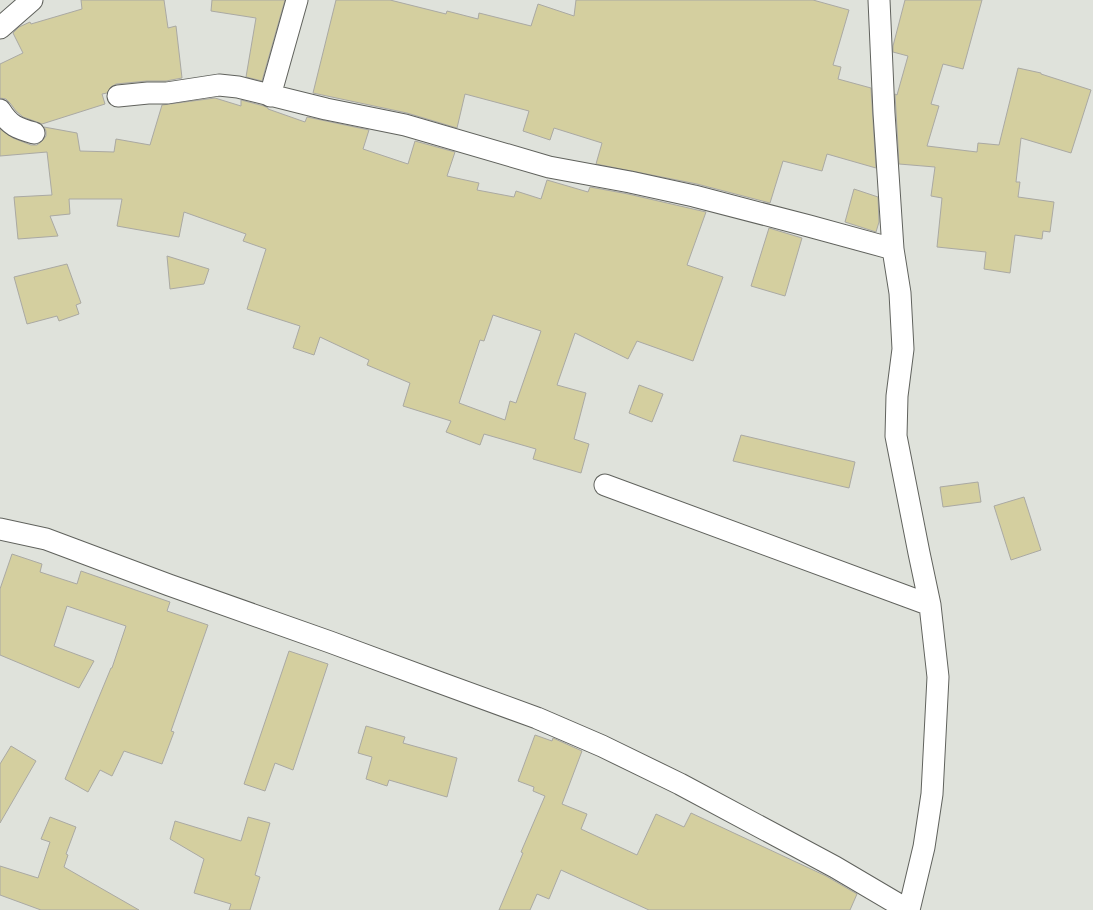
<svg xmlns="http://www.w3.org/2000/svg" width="1093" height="910" font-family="'Source Serif 4',serif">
	<rect width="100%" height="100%" fill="#dfe2db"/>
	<path fill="#d4cf9f" stroke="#aaa9a3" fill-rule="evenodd" d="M 81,0 L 164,0 L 168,28 L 176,26 L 182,78 L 166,81 L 147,81 L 116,84 L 111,87 L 107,93 L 102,94 L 105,104 L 42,124 L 37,122 L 23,117 L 16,111 L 10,103 L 6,99 L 0,98 L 0,64 L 23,53 L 13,33 L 19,27 L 30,22 L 31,24 L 82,9 Z
		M 212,0 L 285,0 L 262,81 L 246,77 L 256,18 L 211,11 Z
		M 336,0 L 390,0 L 446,14 L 447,11 L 478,19 L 479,13 L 531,26 L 538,4 L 574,16 L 576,0 L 813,0 L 849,10 L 833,65 L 841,67 L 838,79 L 871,88 L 876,168 L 827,154 L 822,171 L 783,161 L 770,203 L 697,184 L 596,164 L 602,143 L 554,128 L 550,140 L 523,131 L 529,111 L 465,94 L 457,128 L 407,113 L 313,93 Z
		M 905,0 L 982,0 L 963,69 L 943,64 L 931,104 L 939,106 L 927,146 L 977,152 L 978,143 L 999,145 L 1018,68 L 1041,73 L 1041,74 L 1091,90 L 1071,153 L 1021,138 L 1016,182 L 1020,182 L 1018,197 L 1054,202 L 1050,232 L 1043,231 L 1042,239 L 1015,235 L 1010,273 L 984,269 L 986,252 L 937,247 L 942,198 L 931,196 L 935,167 L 899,164 L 895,94 L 897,95 L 908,56 L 893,52 L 893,46 Z
		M 215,98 L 241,106 L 241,100 L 264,106 L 268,108 L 268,109 L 305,122 L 307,117 L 369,130 L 363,149 L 408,164 L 415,141 L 455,152 L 447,176 L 479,183 L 477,190 L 514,197 L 516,191 L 541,199 L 547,180 L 588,192 L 590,187 L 628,194 L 706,212 L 687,265 L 723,277 L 693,361 L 637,341 L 628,359 L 575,333 L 557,385 L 586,393 L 574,439 L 589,444 L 581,473 L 533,459 L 536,449 L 484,434 L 480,445 L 446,432 L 451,421 L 403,406 L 410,383 L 367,365 L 369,360 L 320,337 L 314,355 L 293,348 L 300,326 L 247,309 L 266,249 L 243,241 L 246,234 L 184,212 L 179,237 L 117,226 L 122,199 L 69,199 L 70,214 L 50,216 L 58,236 L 18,239 L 14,197 L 52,195 L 47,152 L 0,156 L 0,129 L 13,138 L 31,145 L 37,145 L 42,141 L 46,136 L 46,131 L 44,127 L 77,133 L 80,151 L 114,152 L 116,139 L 150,145 L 162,105 ZM 493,315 L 541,331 L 516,403 L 510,401 L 505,420 L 459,403 L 480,340 L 484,341 Z
		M 854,189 L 878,197 L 879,222 L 876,232 L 845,222 Z
		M 769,228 L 802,238 L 785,296 L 751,286 Z
		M 167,256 L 209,269 L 204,284 L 170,289 Z
		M 67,264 L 81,303 L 76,305 L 79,314 L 59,321 L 57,316 L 27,324 L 14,277 Z
		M 639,385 L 663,394 L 652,422 L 629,413 Z
		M 741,435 L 855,462 L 849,488 L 733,461 Z
		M 978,482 L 981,502 L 943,507 L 940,487 Z
		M 1024,497 L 1041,550 L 1011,560 L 994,506 Z
		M 12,554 L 42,564 L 40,572 L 77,584 L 81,571 L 170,602 L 167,611 L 208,625 L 171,731 L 174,732 L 162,764 L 124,751 L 112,776 L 100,770 L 88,792 L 65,779 L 111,668 L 112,668 L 126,626 L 67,606 L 54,646 L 94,661 L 79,688 L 0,655 L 0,589 Z
		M 289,651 L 328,664 L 293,770 L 275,763 L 265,791 L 244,784 Z
		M 366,726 L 405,737 L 403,743 L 457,758 L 447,797 L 389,780 L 387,786 L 366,779 L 372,757 L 358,753 Z
		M 535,735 L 552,741 L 553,738 L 582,751 L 562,804 L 587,814 L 581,829 L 637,855 L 656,814 L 684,827 L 691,813 L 826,876 L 857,894 L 850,910 L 649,910 L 561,870 L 549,899 L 537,894 L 530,910 L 499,910 L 523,853 L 521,852 L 545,796 L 533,791 L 534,787 L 518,781 Z
		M 11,746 L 36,761 L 0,823 L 0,764 Z
		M 50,817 L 76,827 L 66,854 L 68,855 L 64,867 L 139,910 L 41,910 L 0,895 L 0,866 L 38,878 L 50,842 L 41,839 Z
		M 248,817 L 270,823 L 255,875 L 260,877 L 250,910 L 229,910 L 231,904 L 194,893 L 204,859 L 170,839 L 175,821 L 241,841 Z"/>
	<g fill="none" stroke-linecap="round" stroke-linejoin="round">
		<g stroke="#60625d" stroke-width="23">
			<path id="street" d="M 879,0 L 884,113 L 893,249 L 900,293 L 903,349 L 897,396 L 896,436 L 919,553 L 930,605 L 938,677 L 932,794 L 924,847 L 909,910
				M 0,28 L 32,0
				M 118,96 L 148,93 L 167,93 L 219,85 L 238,87 L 326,109 L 405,125 L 549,167 L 630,182 L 694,196 L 809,226 L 893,249
				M 270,96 L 297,0
				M 0,110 C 10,126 17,128 34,133
				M 605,485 L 930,605
				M 0,529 L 46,539 L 169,585 L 330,642 L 441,683 L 537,718 L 602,746 L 680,784 L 835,867 L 908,910"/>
		</g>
		<use href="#street" stroke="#fff" stroke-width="21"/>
	</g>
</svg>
